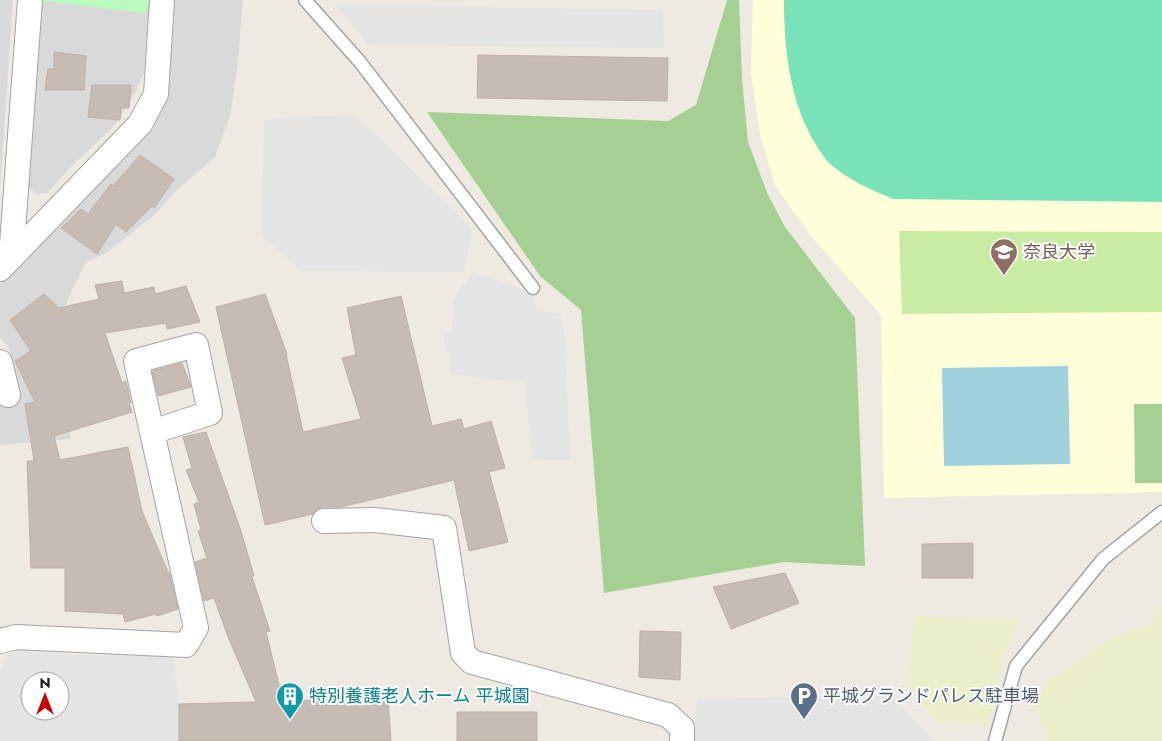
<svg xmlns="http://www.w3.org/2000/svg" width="1162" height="741" font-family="Jost,'Noto Sans JP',sans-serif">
	<rect width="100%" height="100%" fill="#eeeae1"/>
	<path fill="#dad9d9" d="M 0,0 L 13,0 L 0,191 Z
		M 36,0 L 149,0 L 144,73 L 136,91 L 115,125 L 69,169 L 47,193 L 37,194 L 29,188 L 24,176 Z
		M 175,0 L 243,0 L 238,62 L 230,116 L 215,157 L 177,190 L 154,215 L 106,253 L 86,262 L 69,296 L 53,344 L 69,393 L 70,439 L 0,445 L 0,401 L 20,397 L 8,346 L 0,338 L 0,283 L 166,93 L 171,61 Z"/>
	<path fill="#ffffd9" d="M 753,0 L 1162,0 L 1162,492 L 884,498 L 881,315 L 811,236 L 775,185 L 760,134 L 751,74 Z"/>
	<path fill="#eceecb" d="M 1158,606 L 1162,607 L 1162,741 L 1046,741 L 1046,736 L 1034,704 L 1048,681 L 1114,636 L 1150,626 Z
		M 915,616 L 1020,620 L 1003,658 L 989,724 L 939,723 L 906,684 Z"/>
	<path fill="#c8eca3" d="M 899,231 L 1162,232 L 1162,312 L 902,314 Z"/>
	<path fill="#a6d093" d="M 727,0 L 739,0 L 742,79 L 748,142 L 768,195 L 785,227 L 855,318 L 865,566 L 783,562 L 604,593 L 581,310 L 540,276 L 427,112 L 668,121 L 696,105 Z
		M 1134,404 L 1162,404 L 1162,483 L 1135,483 Z"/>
	<path fill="#bafcbf" d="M 36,0 L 148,0 L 146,13 Z"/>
	<path fill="#7ae2b9" d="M 784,0 L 1162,0 L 1162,202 L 893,199 C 870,189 848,180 829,163 C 825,159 822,153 818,148 C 790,105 784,50 784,0 Z"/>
	<path fill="#e4e4e4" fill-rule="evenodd" d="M 335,5 L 663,10 L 664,48 L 369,45 Z
		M 354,114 L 472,228 L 464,272 L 302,271 L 262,236 L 264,120 Z
		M 472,272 L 511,284 L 525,291 L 533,299 L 538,310 L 560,314 L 565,337 L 570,460 L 532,459 L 525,383 L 450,374 L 451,352 L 445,352 L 443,333 L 452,332 L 453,300 Z
		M 19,648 L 73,655 L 173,655 L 179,704 L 179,741 L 0,741 L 0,670 L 6,656 ZM 30,681 L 60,681 L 60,711 L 30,711 Z
		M 891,695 L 933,741 L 694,741 L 697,699 Z"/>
	<path fill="#9fd1de" d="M 1068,366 L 1070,464 L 944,466 L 942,368 Z"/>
	<path fill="#c6bcb4" stroke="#c0afa3" d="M 54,52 L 86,56 L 84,90 L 45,90 L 48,69 L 54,69 Z
		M 478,55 L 668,58 L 667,101 L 477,98 Z
		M 92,85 L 131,85 L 129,108 L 121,108 L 120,120 L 88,117 Z
		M 140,155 L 174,179 L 154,208 L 152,206 L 126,232 L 116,224 L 97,254 L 61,228 L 81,209 L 88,214 L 111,184 L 113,186 Z
		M 122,281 L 124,293 L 154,287 L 155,294 L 186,286 L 200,322 L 167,329 L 166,323 L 105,333 L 122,383 L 126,381 L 131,403 L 129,403 L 132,412 L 54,436 L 60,460 L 128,447 L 142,511 L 168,572 L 169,572 L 178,609 L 157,616 L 156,614 L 125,622 L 123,614 L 65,611 L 65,568 L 31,568 L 27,461 L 34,461 L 25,404 L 35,402 L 15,361 L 31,351 L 10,320 L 44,294 L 59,308 L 99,299 L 95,285 Z
		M 265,294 L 287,354 L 286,354 L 303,432 L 361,419 L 342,358 L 356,355 L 347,308 L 401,296 L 432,426 L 461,419 L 464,429 L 491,421 L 505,468 L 489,472 L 508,542 L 469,551 L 454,480 L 341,507 L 323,507 L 317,509 L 313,514 L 265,525 L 216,307 Z
		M 182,363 L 191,387 L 158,396 L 152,371 Z
		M 206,432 L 241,531 L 254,576 L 252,577 L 270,631 L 266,632 L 283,701 L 388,698 L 391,741 L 179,741 L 179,704 L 256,702 L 228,637 L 214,598 L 204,601 L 195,562 L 207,558 L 198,531 L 201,530 L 194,504 L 199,502 L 186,470 L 192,468 L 183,437 Z
		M 973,543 L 973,578 L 922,578 L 922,544 Z
		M 785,573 L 799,603 L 731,629 L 713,587 Z
		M 640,631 L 681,632 L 680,680 L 639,677 Z
		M 457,712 L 537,712 L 537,741 L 457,741 Z"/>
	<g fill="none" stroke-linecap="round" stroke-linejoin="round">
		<g stroke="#a3a3a3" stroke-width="15">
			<path id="service" d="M 305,0 L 360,62 L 533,288
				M 995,741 L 1016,666 L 1103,559 L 1162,512"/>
		</g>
		<g stroke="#a3a3a3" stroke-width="26">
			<path id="minor" d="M 11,258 L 30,0
				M 0,269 L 140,124 L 156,94 L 162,0
				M 0,362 L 8,395
				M 324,521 L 375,520 L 444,528 L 463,653 L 472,662 L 668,715 L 682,728 L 682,741
				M 0,641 L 16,637 L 186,645 L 196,628 L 136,361 L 196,345 L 210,413 L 152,432"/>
		</g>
		<use href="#service" stroke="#fff" stroke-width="12"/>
		<use href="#minor" stroke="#fff" stroke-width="24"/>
	</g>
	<defs>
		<g id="university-pin" transform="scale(1.4375)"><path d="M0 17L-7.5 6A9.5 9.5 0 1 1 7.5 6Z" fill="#8d6e63" stroke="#fff"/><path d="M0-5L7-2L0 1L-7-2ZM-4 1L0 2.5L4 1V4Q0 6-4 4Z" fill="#fff"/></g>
		<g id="building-pin" transform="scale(1.4375)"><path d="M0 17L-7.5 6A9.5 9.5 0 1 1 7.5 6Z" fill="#0f9aa8" stroke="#fff"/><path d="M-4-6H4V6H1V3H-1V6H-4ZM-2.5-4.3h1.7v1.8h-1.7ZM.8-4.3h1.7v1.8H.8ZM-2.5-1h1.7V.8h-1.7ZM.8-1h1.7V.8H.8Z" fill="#fff"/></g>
		<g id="parking-pin" transform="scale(1.4375)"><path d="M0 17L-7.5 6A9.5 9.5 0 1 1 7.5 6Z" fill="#5c6f8a" stroke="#fff"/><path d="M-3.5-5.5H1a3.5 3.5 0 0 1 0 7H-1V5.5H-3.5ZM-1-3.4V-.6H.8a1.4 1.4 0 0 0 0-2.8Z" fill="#fff"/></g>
	</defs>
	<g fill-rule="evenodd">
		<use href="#university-pin" x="1004" y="252"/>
		<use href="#building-pin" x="290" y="696"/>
		<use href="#parking-pin" x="804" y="696"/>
	</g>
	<g text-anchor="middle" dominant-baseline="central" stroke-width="4" stroke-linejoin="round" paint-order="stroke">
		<g font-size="18" fill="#785e54" stroke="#fff" text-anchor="start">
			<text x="1023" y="252">奈良大学</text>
		</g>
		<g font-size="18" fill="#0d838f" stroke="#fff" text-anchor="start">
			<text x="309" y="696">特別養護老人ホーム 平城園</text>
		</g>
		<g font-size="18" fill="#4e5e75" stroke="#fff" text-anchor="start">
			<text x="823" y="696">平城グランドパレス駐車場</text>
		</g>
	</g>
	<g transform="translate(45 696)"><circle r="24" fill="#ffffff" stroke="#a4a4a4"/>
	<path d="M0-4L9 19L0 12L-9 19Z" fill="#c80002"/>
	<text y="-8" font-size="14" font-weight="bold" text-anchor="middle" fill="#1c1c1c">N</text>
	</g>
</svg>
